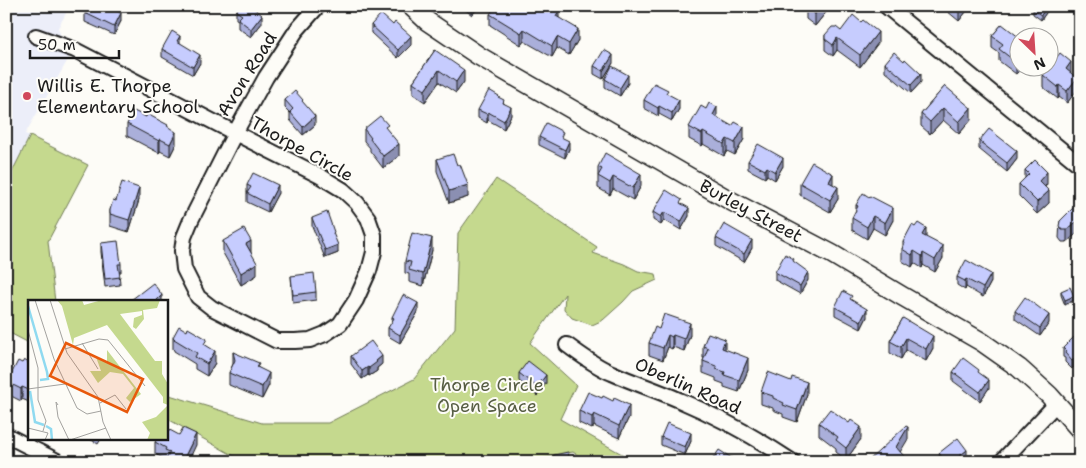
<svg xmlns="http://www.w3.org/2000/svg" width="1086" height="468" font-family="'Shantell Sans',sans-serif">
	<rect width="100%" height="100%" fill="#fdfcf7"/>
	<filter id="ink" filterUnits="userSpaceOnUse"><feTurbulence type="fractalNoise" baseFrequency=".02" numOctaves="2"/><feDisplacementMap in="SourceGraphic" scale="10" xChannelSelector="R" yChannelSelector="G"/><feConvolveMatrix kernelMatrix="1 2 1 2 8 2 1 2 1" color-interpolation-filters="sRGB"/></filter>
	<g filter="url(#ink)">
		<path fill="#eceef9" d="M 6,6 L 70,6 L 58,28 L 69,58 L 25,134 L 30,136 L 6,184 Z"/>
		<path fill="#c5d98e" stroke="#707a55" d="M 30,136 L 88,165 L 48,241 L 55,302 L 29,302 L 29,343 L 6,331 L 6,184 Z
			M 496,179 L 597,247 L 593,253 L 624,264 L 638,271 L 656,274 L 657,280 L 633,291 L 623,302 L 603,320 L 592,325 L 572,318 L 564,309 L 565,294 L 530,343 L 576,385 L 560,419 L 636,462 L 588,462 L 573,452 L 526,462 L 245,462 L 166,418 L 166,394 L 262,423 L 328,423 L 414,379 L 455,328 L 458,233 Z"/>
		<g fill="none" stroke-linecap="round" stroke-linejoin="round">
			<g stroke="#1c1c1c" stroke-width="18">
				<path id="minor" d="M 886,6 L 1080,165
					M 36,36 L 75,50 L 235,133 L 266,77 L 296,31 L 318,6
					M 235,133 L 320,176 L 343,190 L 357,203 L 368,218 L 374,235 L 374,252 L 369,271 L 356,300 L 340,324 L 325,334 L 310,340 L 295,341 L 277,341 L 212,308 L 198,297 L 184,269 L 182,251 L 184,237 L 191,220 Z
					M 567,345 C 581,355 595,366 612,373 C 634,383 657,390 679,400 C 719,417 757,438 793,462
					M 6,435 L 59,462
					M 1001,462 L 1057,403"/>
			</g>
			<g stroke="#1c1c1c" stroke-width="21">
				<path id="major" d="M 411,6 L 427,21 L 479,56 L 731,201 L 832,254 L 902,296 L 982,342 L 1019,368 L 1049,395 L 1080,430"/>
			</g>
			<path stroke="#1c1c1c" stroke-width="2" stroke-dasharray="4 4" stroke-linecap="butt" d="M 6,84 L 13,71"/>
			<use href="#minor" stroke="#fdfcf7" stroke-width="14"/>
			<use href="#major" stroke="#fdfcf7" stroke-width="18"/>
		</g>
		<path fill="#aaafda" stroke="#1c1c1c" d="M 463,6 L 479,6 L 472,15 L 463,8 Z
			M 831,6 L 815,26 L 806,19 L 806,7 Z
			M 941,6 L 969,6 L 969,8 L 959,21 Z
			M 1033,10 L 1048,10 L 1041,20 L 1033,14 Z
			M 236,11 L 262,23 L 251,37 L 238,28 L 238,20 L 236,19 Z
			M 85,13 L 121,21 L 114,35 L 85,22 Z
			M 490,14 L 559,18 L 578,40 L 569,55 L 557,48 L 552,57 L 524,41 L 521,45 L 490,25 Z
			M 1002,24 L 1018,68 L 1022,68 L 1016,74 L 999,61 L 999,53 L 992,48 L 992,36 Z
			M 371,25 L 411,45 L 398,58 L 371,33 Z
			M 841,31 L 878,43 L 860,67 L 837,50 L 833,56 L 825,50 L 825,35 Z
			M 180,43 L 200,63 L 193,75 L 162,57 L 162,49 Z
			M 435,50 L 464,82 L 456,93 L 439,82 L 425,102 L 413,94 L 413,82 Z
			M 613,63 L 603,79 L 594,74 L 594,66 Z
			M 885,63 L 921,82 L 911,93 L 885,71 Z
			M 1071,74 L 1077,90 L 1067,103 L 1059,97 L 1058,99 L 1043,87 L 1043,75 Z
			M 605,79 L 628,83 L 620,96 L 605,87 Z
			M 945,86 L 971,120 L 959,134 L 943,120 L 930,134 L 921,126 L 921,114 Z
			M 668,94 L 679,109 L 672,121 L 659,114 L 658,116 L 644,108 L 644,100 Z
			M 499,98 L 504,103 L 511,115 L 504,129 L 488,120 L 487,123 L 478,118 L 478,110 Z
			M 285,100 L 303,103 L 315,125 L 303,135 L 290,120 L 290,113 L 285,108 Z
			M 146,117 L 176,144 L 170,156 L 160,151 L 159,153 L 127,136 L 127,124 Z
			M 717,118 L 744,139 L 735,155 L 727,151 L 724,156 L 703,144 L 702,146 L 689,139 L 689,127 Z
			M 364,129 L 388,131 L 399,156 L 383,168 L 370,151 L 370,148 L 364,141 Z
			M 539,137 L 563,138 L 569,149 L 565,158 L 539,145 Z
			M 979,141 L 1017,159 L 1007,172 L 979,149 Z
			M 437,159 L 457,165 L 468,197 L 449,203 L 437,171 Z
			M 748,161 L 783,166 L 775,180 L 767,175 L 765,178 L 748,169 Z
			M 598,167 L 641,186 L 633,200 L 613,189 L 610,195 L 598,188 Z
			M 1025,170 L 1047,184 L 1045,187 L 1049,203 L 1037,214 L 1019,196 L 1019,184 L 1025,178 Z
			M 800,183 L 833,185 L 838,199 L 830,212 L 800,195 Z
			M 247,185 L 278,193 L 268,212 L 247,202 Z
			M 139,200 L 129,232 L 110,226 L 110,210 L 116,201 Z
			M 682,204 L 689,216 L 681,230 L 664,220 L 661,225 L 653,220 L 653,212 Z
			M 1080,204 L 1080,238 L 1076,234 L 1067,242 L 1062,242 L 1059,238 L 1060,221 Z
			M 856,205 L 893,220 L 885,235 L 873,228 L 867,239 L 852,230 L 852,218 L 856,210 Z
			M 312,218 L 334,237 L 338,253 L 325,258 L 312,226 Z
			M 926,237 L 943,258 L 935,272 L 923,265 L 922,268 L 914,263 L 912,267 L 902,261 L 902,249 L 903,246 L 903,242 Z
			M 716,238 L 752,248 L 744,262 L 716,246 Z
			M 223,241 L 257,275 L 241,285 L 223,253 Z
			M 101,243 L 121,264 L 121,272 L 119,272 L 120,285 L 105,287 L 101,252 Z
			M 432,250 L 423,286 L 409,282 L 409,274 L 405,273 L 405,261 Z
			M 794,262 L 808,280 L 800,294 L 775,280 L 775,272 Z
			M 291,276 L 316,292 L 316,300 L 293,303 Z
			M 957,277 L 991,282 L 983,297 L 966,287 L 965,290 L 957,285 Z
			M 1061,291 L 1074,300 L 1065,305 L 1061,295 Z
			M 852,300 L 867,317 L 861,329 L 835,315 L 835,307 Z
			M 1015,311 L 1049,323 L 1040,336 L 1015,319 Z
			M 418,312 L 400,343 L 388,336 L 388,328 L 392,322 L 392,317 Z
			M 903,318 L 933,348 L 926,361 L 906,350 L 901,359 L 890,353 L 890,341 Z
			M 659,329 L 690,335 L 684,351 L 673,347 L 672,349 L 668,347 L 663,360 L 649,355 L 649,343 Z
			M 173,337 L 207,346 L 215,363 L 207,376 L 195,369 L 195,364 L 174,351 L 174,350 L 173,349 Z
			M 1080,343 L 1080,372 L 1074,367 L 1072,369 L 1065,362 L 1065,358 L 1063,357 L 1063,348 Z
			M 703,346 L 725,349 L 748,370 L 739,392 L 724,387 L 724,384 L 716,381 L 716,378 L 703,373 L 703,361 L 704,358 L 703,358 Z
			M 233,352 L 259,368 L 269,385 L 262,399 L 229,385 L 229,373 L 233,364 Z
			M 351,356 L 382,364 L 377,368 L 377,371 L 369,376 L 368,375 L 362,379 L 351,364 Z
			M 22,363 L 29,363 L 29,402 L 22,399 L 21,401 L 7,394 L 7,382 Z
			M 953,372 L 989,388 L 980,401 L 953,381 Z
			M 519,373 L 546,383 L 537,396 L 519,381 Z
			M 791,381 L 807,394 L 797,422 L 783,417 L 783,414 L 773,410 L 773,408 L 761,404 L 761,392 Z
			M 579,411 L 629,417 L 619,438 L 594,426 L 592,429 L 579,423 Z
			M 819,423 L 861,439 L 846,460 L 836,452 L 836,448 L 819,435 Z
			M 661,437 L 691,441 L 685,455 L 661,445 Z
			M 90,439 L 101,439 L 98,444 Z
			M 155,442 L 196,445 L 165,461 L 165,459 L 155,454 Z
			M 939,453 L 967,458 L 963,462 L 940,462 Z"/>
		<path fill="#8b8fb2" stroke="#1c1c1c" d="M 472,6 L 479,6 L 472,15 Z
			M 822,6 L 831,6 L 815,26 L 815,14 Z
			M 964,6 L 969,6 L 969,8 L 959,21 L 959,12 Z
			M 1048,6 L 1048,10 L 1041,20 L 1041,15 Z
			M 559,10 L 559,22 L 556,16 Z
			M 121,13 L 121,21 L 114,35 L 114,27 Z
			M 262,15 L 262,23 L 251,37 L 251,29 Z
			M 524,29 L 524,41 L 521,45 L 521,33 Z
			M 578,29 L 578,40 L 569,55 L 569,44 Z
			M 878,32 L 878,43 L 860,67 L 860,55 Z
			M 180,36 L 180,44 L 177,41 Z
			M 411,36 L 411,45 L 398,58 L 398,50 Z
			M 557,37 L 557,48 L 552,57 L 552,46 Z
			M 837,38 L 837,50 L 833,56 L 833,45 Z
			M 200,55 L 200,63 L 193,75 L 193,67 Z
			M 613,55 L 613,63 L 603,79 L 603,71 Z
			M 1018,59 L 1018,68 L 1022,68 L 1016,74 L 1016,62 Z
			M 1071,62 L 1071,74 L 1066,69 Z
			M 439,70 L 439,82 L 425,102 L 425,90 Z
			M 464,70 L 464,82 L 456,93 L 456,82 Z
			M 921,74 L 921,82 L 911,93 L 911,85 Z
			M 628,75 L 628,83 L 620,96 L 620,88 Z
			M 1077,78 L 1077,90 L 1067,103 L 1067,91 Z
			M 1059,85 L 1059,97 L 1058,99 L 1058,87 Z
			M 679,100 L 679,109 L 672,121 L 672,113 Z
			M 659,106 L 659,114 L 658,116 L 658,108 Z
			M 511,107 L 511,115 L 504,129 L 504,121 Z
			M 717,107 L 717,119 L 713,115 Z
			M 943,108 L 943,120 L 930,134 L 930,122 Z
			M 971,108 L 971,120 L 959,134 L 959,122 Z
			M 488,112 L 488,120 L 487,123 L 487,114 Z
			M 315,116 L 315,125 L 303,135 L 303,127 Z
			M 744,127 L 744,139 L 735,155 L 735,143 Z
			M 176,132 L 176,144 L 170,156 L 170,144 Z
			M 703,132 L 703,144 L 702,146 L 702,134 Z
			M 160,139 L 160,151 L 159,153 L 159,141 Z
			M 727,139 L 727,151 L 724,156 L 724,144 Z
			M 569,141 L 569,149 L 565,158 L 565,150 Z
			M 399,144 L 399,156 L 383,168 L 383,156 Z
			M 1017,151 L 1017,159 L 1007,172 L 1007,163 Z
			M 783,158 L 783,166 L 775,180 L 775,172 Z
			M 767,167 L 767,175 L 765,178 L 765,170 Z
			M 1047,172 L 1047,184 L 1039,193 L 1039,181 Z
			M 641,174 L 641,186 L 633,200 L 633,188 Z
			M 833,174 L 833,186 L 829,182 Z
			M 613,177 L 613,189 L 610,195 L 610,183 Z
			M 278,185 L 278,193 L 268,212 L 268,204 Z
			M 468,185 L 468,197 L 449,203 L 449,191 Z
			M 838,187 L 838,199 L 830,212 L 830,200 Z
			M 139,188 L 139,200 L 129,232 L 129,220 Z
			M 1049,191 L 1049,203 L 1037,214 L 1037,202 Z
			M 689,208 L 689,216 L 681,230 L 681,222 Z
			M 893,208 L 893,220 L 885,235 L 885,223 Z
			M 664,212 L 664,220 L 661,225 L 661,217 Z
			M 873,216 L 873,228 L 867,239 L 867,227 Z
			M 1076,222 L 1076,234 L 1067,242 L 1067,230 Z
			M 926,228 L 926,240 L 922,235 Z
			M 432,238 L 432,250 L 423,286 L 423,274 Z
			M 752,240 L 752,248 L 744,262 L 744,254 Z
			M 251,241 L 251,253 L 246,244 Z
			M 338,245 L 338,253 L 325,258 L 325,250 Z
			M 943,246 L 943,258 L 935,272 L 935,260 Z
			M 914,251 L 914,263 L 912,267 L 912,255 Z
			M 923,253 L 923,265 L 922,268 L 922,256 Z
			M 257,263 L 257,275 L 241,285 L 241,273 Z
			M 808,272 L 808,280 L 800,294 L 800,286 Z
			M 991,274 L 991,282 L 983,297 L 983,288 Z
			M 966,279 L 966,287 L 965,290 L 965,281 Z
			M 162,295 L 162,302 L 157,302 L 157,300 Z
			M 1074,296 L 1074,300 L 1065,305 L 1065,300 Z
			M 418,303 L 418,312 L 400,343 L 400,335 Z
			M 867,309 L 867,317 L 861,329 L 861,321 Z
			M 1049,315 L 1049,323 L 1040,336 L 1040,328 Z
			M 690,323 L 690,335 L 684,351 L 684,339 Z
			M 668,335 L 668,347 L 663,360 L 663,348 Z
			M 673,335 L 673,347 L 672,349 L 672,337 Z
			M 933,336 L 933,348 L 926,361 L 926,349 Z
			M 906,338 L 906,350 L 901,359 L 901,347 Z
			M 725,339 L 725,351 L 722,348 Z
			M 215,351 L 215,363 L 207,376 L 207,364 Z
			M 382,356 L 382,364 L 377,368 L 377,371 L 369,376 L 369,368 L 376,361 Z
			M 748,358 L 748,370 L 739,392 L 739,380 Z
			M 1074,359 L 1074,367 L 1072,369 L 1072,361 Z
			M 368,367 L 368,375 L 362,379 L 362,371 Z
			M 269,373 L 269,385 L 262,399 L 262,387 Z
			M 546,375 L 546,383 L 537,396 L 537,387 Z
			M 989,380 L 989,388 L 980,401 L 980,392 Z
			M 807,382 L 807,394 L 797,422 L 797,410 Z
			M 22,387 L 22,399 L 21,401 L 21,389 Z
			M 629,405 L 629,417 L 619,438 L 619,426 Z
			M 594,414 L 594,426 L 592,429 L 592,417 Z
			M 861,427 L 861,439 L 846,460 L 846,448 Z
			M 908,427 L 908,439 L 896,459 L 896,447 Z
			M 691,433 L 691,441 L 685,455 L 685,447 Z
			M 196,434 L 196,445 L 188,462 L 182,462 Z
			M 967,450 L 967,458 L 963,462 L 952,462 Z"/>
		<path fill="#c6ccfe" stroke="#1c1c1c" d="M 89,6 L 106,6 L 121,13 L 114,27 L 85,13 Z
			M 240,6 L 251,6 L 262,15 L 251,29 L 238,19 L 242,15 L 236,11 Z
			M 495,6 L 552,6 L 559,10 L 556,16 L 578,29 L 569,44 L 557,37 L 552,46 L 524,29 L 521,33 L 490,14 Z
			M 807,6 L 822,6 L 815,14 L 806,7 Z
			M 952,6 L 964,6 L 959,12 Z
			M 1035,6 L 1047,6 L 1041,15 L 1033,10 Z
			M 381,14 L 393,25 L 395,22 L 411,36 L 398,50 L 371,25 Z
			M 853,15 L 861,22 L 863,20 L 878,32 L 860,55 L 837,38 L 833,45 L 825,39 L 825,35 L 832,27 L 836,27 L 841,31 Z
			M 1002,24 L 1020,38 L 1018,38 L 1018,59 L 1016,62 L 999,49 L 1003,44 L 992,36 Z
			M 172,31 L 180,36 L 177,41 L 200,55 L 193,67 L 162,49 Z
			M 435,50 L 464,70 L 456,82 L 439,70 L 425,90 L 413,82 Z
			M 604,50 L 613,55 L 603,71 L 594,66 Z
			M 894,52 L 904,61 L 905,59 L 921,74 L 911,85 L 885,63 Z
			M 1060,53 L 1071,62 L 1066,69 L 1077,78 L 1067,91 L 1059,85 L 1058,87 L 1043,75 Z
			M 612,66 L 628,75 L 620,88 L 605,79 Z
			M 654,83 L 668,90 L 666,93 L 679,100 L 672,113 L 659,106 L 658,108 L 644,100 Z
			M 945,86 L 971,108 L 959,122 L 943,108 L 930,122 L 921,114 Z
			M 489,90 L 499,96 L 498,97 L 504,100 L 503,103 L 511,107 L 504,121 L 488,112 L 487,114 L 478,110 Z
			M 295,91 L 303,100 L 302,101 L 315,116 L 303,127 L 290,112 L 293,109 L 285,100 Z
			M 709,103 L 717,107 L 713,115 L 732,126 L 735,122 L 744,127 L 735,143 L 727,139 L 724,144 L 703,132 L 702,134 L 689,127 L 701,106 L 706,109 Z
			M 134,111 L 146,117 L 147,114 L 168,125 L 167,126 L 176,132 L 170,144 L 160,139 L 159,141 L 127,124 Z
			M 380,116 L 388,125 L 385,127 L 399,144 L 383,156 L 370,139 L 371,138 L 364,129 Z
			M 546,123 L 563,132 L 561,137 L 569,141 L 565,150 L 539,137 Z
			M 989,129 L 1017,151 L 1007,163 L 979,141 Z
			M 758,144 L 783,158 L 775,172 L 767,167 L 765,170 L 748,161 Z
			M 605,153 L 641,174 L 633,188 L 613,177 L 610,183 L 598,176 L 602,169 L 598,167 Z
			M 453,154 L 457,165 L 460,164 L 468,185 L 449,191 L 437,159 Z
			M 1035,160 L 1047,172 L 1039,181 L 1049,191 L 1037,202 L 1019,184 L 1029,174 L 1025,170 Z
			M 812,162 L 833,174 L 829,182 L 838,187 L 830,200 L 800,183 Z
			M 253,173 L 278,185 L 268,204 L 247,193 L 251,187 L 247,185 Z
			M 122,182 L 139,188 L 129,220 L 110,214 L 110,210 L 113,200 L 116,201 Z
			M 666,190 L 682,200 L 680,203 L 689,208 L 681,222 L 664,212 L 661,217 L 653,212 Z
			M 863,193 L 869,197 L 870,196 L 893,208 L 885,223 L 873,216 L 867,227 L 852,218 L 858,206 L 856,205 Z
			M 1078,203 L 1080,204 L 1080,226 L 1076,222 L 1067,230 L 1062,230 L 1059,226 L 1060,221 Z
			M 327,212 L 334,232 L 333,233 L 338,245 L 325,250 L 312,218 Z
			M 918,223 L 926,228 L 922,235 L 943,246 L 935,260 L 923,253 L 922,256 L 914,251 L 912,255 L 902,249 L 905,243 L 903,242 L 912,225 L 915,227 Z
			M 724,224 L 752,240 L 744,254 L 716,238 Z
			M 244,229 L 251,241 L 246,244 L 257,263 L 241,273 L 223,241 Z
			M 412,233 L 432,238 L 423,274 L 409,270 L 411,262 L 405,261 Z
			M 118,241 L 121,264 L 118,264 L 120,277 L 105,279 L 101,243 Z
			M 785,254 L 794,259 L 793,261 L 808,272 L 800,286 L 775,272 Z
			M 966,260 L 991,274 L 983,288 L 966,279 L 965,281 L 957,277 Z
			M 314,273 L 316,292 L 293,295 L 291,276 Z
			M 153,283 L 162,295 L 157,300 L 158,302 L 132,302 L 131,300 Z
			M 1070,287 L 1074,296 L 1065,300 L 1061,291 Z
			M 843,291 L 852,296 L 850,299 L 867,309 L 861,321 L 835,307 Z
			M 403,295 L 418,303 L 400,335 L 388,328 L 394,318 L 392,317 Z
			M 1025,297 L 1049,315 L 1040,328 L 1015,311 Z
			M 664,314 L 690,323 L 684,339 L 673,335 L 672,337 L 668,335 L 663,348 L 649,343 L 655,327 L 659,329 Z
			M 903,318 L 933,336 L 926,349 L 906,338 L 901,347 L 890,341 Z
			M 179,326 L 187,331 L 188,328 L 207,339 L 204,344 L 215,351 L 207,364 L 195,357 L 197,353 L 174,339 L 175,339 L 173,337 Z
			M 708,333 L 725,339 L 722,348 L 748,358 L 739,380 L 724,375 L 725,372 L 716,369 L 716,366 L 703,361 L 708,348 L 703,346 Z
			M 1074,337 L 1080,343 L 1080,364 L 1074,359 L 1072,361 L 1065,353 L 1067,352 L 1063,348 Z
			M 371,341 L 382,356 L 376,361 L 377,362 L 369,368 L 368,367 L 362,371 L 351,356 Z
			M 233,352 L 259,363 L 257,367 L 269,373 L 262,387 L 229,373 L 235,360 Z
			M 963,358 L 979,370 L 978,372 L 989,380 L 980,392 L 953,372 Z
			M 24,360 L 29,363 L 29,390 L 22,387 L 21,389 L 7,382 L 18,361 L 22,363 Z
			M 528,361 L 546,375 L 537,387 L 519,373 Z
			M 768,372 L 791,381 L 792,377 L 807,382 L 797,410 L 783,405 L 784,403 L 773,398 L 773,396 L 761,392 Z
			M 588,392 L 602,398 L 603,396 L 613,401 L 614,398 L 629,405 L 619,426 L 594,414 L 592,417 L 579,411 Z
			M 830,409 L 849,423 L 851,420 L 861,427 L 846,448 L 836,440 L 838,437 L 819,423 Z
			M 667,423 L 691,433 L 685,447 L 661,437 Z
			M 906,426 L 908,427 L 896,447 L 909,462 L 867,462 Z
			M 166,428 L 179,435 L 183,428 L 196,434 L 182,462 L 165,462 L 170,452 L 165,450 L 166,448 L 155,442 L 157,439 L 166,439 Z
			M 958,438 L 967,450 L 952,462 L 946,462 L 939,453 Z
			M 719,450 L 738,462 L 711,462 Z
			M 568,452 L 570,462 L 555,462 L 554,455 Z
			M 209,456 L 221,462 L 207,462 Z"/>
	</g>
	<circle fill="#d1495b" stroke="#fdfcf7" stroke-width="2" cx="27" cy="96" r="5"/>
	<g text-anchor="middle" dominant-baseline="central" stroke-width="4" stroke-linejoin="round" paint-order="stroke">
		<g font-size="18" fill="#1c1c1c" stroke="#fdfcf7">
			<text transform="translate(247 74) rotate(-58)">Avon Road</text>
			<text transform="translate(302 149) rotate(29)">Thorpe Circle</text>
			<text transform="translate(751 211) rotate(28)">Burley Street</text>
			<text transform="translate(688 386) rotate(24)">Oberlin Road</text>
		</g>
		<g font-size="18" fill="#1c1c1c" stroke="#fdfcf7" text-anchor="start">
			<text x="37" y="86">Willis E. Thorpe<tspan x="37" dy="21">Elementary School</tspan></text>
		</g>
		<g font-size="18" fill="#575e44" stroke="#fdfcf7">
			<text x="487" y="385">Thorpe Circle<tspan x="487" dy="21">Open Space</tspan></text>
		</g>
	</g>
	<g transform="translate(28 300)">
		<rect width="140" height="140" fill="#fdfcf7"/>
		<path d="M 29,0 L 54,0 L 56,5 L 74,0 L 132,0 L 129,8 L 115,10 L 116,19 L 108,29 L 105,27 L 106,18 L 114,15 L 114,11 L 92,14 L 127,61 L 134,61 L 134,74 L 140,84 L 140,140 L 119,140 L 122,133 L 114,122 L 128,117 L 140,105 L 135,103 L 135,97 L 79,25 L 46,38 L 45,45 L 34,6 ZM 79,50 L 113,94 L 102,102 L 98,98 L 106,88 L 95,74 L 82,72 L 70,83 L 62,71 L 73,71 L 68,57 L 79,62 Z" fill="#c5d98e"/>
		<path fill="none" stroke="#8fdaf0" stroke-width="2.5" d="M 0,6 L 19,72 L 20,79 L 12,80M 2,91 L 7,122 L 16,125M 18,126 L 23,129 L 24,140"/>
		<path fill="none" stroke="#a3a29f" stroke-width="1" d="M 7,0 L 26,59 L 49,108 L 59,114 L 73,111M 22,0 L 39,53 L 70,97 L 75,122 L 83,140M 0,30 L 10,68 L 10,100 L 18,121 L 15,131M 54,43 L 70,69M 37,49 L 71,39 L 80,40 L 117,86M 0,89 L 37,84M 72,103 L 87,95 L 98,109M 30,105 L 28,102 L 30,117 L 41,140M 0,128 L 20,133 L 17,140M 42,140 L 78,128"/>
		<path fill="#e8590c" fill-opacity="0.15" stroke="#e8590c" stroke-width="2.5" d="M 38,43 L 115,79 L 99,112 L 22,76 Z"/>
		<rect width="140" height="140" fill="none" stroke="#1c1c1c" stroke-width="2.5"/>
	</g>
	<rect width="1086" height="468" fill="none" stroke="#fdfcf7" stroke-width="25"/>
	<rect x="12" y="12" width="1061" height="443" fill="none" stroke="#1c1c1c" stroke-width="2" filter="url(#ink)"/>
	<g transform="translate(1034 52) rotate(155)"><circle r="24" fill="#fdfcf7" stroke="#a3a29f"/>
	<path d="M0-4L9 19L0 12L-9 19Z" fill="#d1495b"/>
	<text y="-8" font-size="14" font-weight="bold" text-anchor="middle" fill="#1c1c1c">N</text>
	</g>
	<path d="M30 50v8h89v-8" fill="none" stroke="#1c1c1c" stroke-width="2.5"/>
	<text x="38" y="50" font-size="15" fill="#1c1c1c" stroke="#fdfcf7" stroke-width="4" paint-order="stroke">50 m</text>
</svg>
